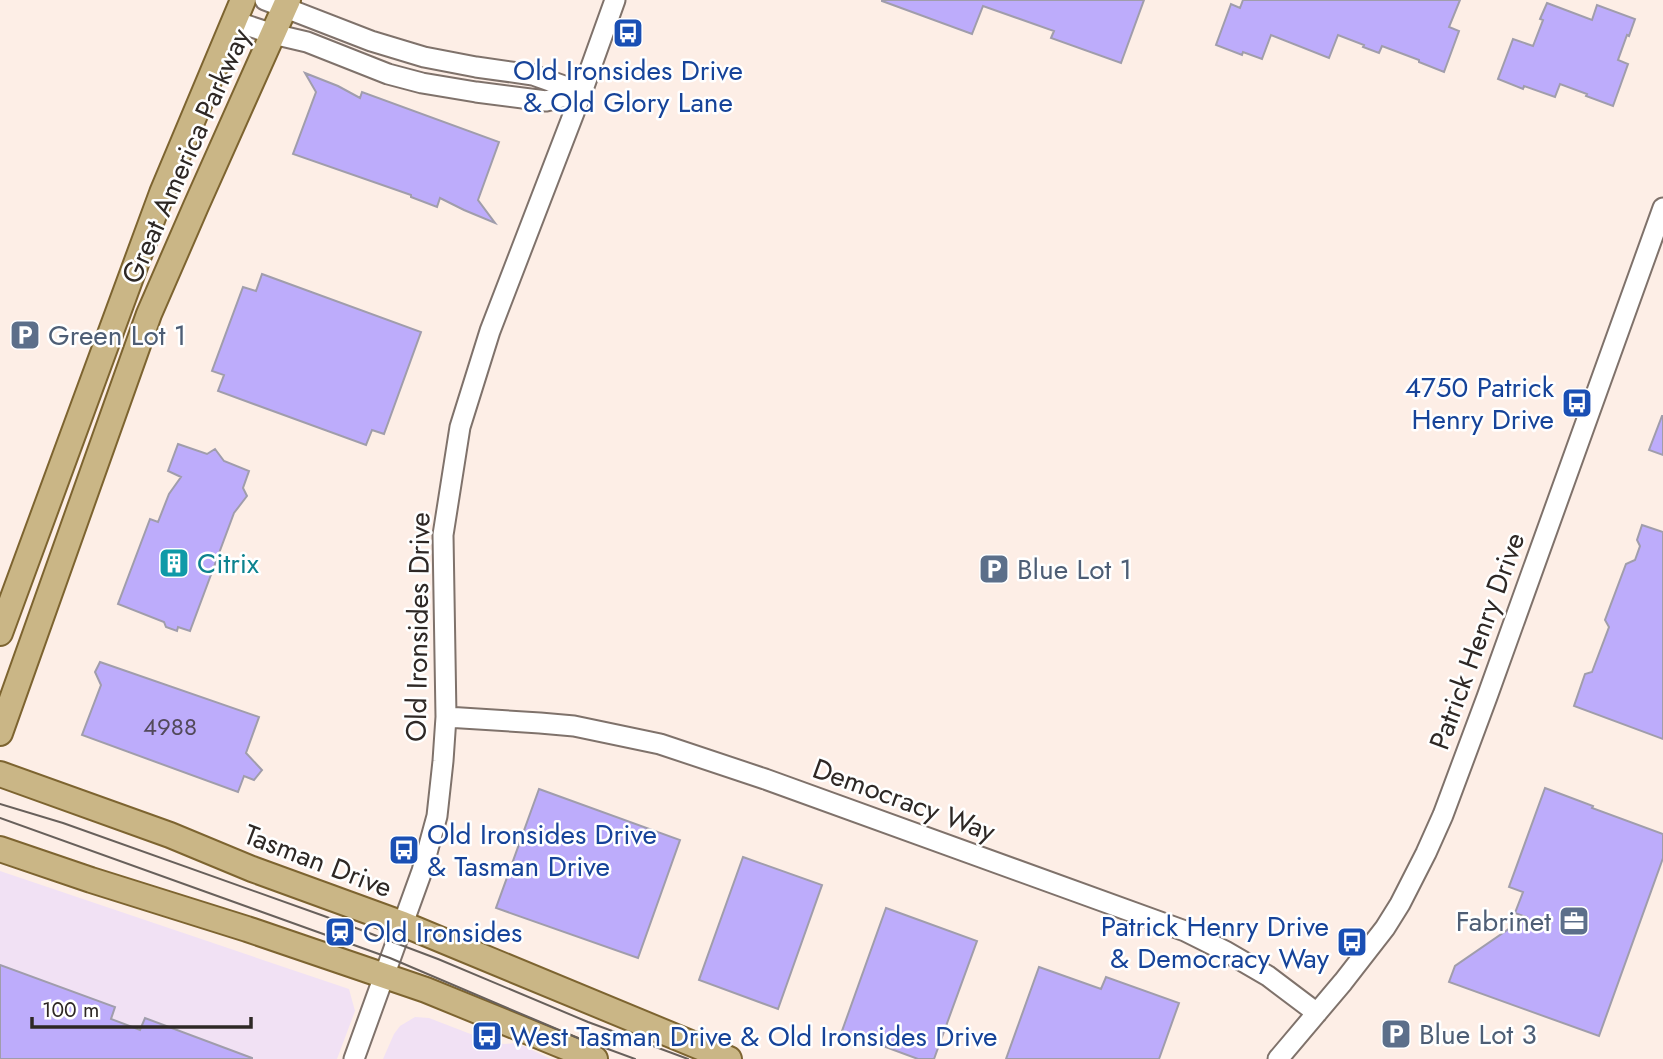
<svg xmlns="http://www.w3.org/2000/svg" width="1663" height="1059" font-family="Jost,sans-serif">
	<rect width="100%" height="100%" fill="#fdeee6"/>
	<path fill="#f1e1f4" d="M 0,871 L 349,989 L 355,1011 L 337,1059 L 0,1059 Z
		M 415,1017 L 429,1018 L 494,1043 L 505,1044 L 517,1043 L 551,1059 L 383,1059 L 394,1034 L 400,1026 Z"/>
	<path fill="#bdacfb" stroke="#a09dab" stroke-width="2" d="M 882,0 L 1144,0 L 1121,63 L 1051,38 L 1054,31 L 983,6 L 972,34 L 882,1 Z
		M 1243,0 L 1460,0 L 1449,27 L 1459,31 L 1444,72 L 1419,62 L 1419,60 L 1382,46 L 1379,53 L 1363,47 L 1364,45 L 1338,35 L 1329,58 L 1271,35 L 1262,59 L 1243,52 L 1242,55 L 1216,45 L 1231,4 L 1240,8 Z
		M 1547,3 L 1592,20 L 1597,5 L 1635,19 L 1629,36 L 1627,35 L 1618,60 L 1628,64 L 1613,106 L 1586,96 L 1587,94 L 1560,84 L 1555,97 L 1524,86 L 1523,89 L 1498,79 L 1513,39 L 1533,46 L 1543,20 L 1540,19 Z
		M 305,73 L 338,86 L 360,98 L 362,92 L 499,142 L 478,200 L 495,223 L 464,210 L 440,198 L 437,207 L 411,197 L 411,195 L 293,154 L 316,92 Z
		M 262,274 L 421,332 L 384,434 L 372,430 L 366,445 L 218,391 L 224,375 L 212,371 L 243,287 L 256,291 Z
		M 1662,416 L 1663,416 L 1663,455 L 1649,450 Z
		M 178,444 L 207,454 L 215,449 L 224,461 L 249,471 L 243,488 L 247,496 L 234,513 L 190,631 L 178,627 L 177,631 L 166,627 L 164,622 L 118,604 L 150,519 L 158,522 L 169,494 L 181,477 L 168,471 Z
		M 1642,525 L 1663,532 L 1663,739 L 1574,706 L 1585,674 L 1592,672 L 1609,627 L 1605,620 L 1626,564 L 1635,560 L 1640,546 L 1637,540 Z
		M 100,662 L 259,717 L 246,753 L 262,770 L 254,780 L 244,776 L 238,792 L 82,735 L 101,685 L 95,672 Z
		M 1545,788 L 1593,806 L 1592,808 L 1663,834 L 1663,858 L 1599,1036 L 1449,982 L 1455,966 L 1526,917 L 1515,913 L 1523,892 L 1509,887 Z
		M 539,789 L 680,840 L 638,958 L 496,908 Z
		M 743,857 L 822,885 L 778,1009 L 699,980 Z
		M 886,908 L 977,941 L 934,1059 L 918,1059 L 842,1031 Z
		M 0,965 L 115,1007 L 111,1019 L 140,1030 L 145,1018 L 252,1058 L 252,1059 L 0,1059 Z
		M 1039,967 L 1101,989 L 1106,977 L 1179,1003 L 1159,1059 L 1006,1059 Z"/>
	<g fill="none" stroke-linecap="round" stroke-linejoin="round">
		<g stroke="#7f726b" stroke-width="23">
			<path id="minor" d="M 265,0 L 371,41 L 424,57 L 476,67 L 533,75 L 581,92
				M 234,21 L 273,34 L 307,42 L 388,74 L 422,83 L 476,92 L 546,101 L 582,92
				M 446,717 L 540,723 L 574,726 L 660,744 L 765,779 L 1185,931 L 1225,951 L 1268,976 L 1317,1013
				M 354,1059 L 422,871 L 437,816 L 443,761 L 446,717 L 443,535 L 460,427 L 490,331 L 582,92 L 615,0
				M 1278,1059 L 1343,982 L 1385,928 L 1400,904 L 1426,853 L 1443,815 L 1487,697 L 1663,208"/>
		</g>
		<g stroke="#7d6430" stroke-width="28">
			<path id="major" d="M 0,633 L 162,193 L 243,0
				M 0,733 L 149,314 L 196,206 L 288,0
				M 0,774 L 170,835 L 252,869 L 403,924 L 729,1059
				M 0,849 L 91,880 L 247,929 L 426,990 L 595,1059"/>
		</g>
		<use href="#minor" stroke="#fff" stroke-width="19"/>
		<use href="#major" stroke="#cab686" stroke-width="24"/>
		<path stroke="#68605b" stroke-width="2" d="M 0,804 L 63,823 L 324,916 L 438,959 L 588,1022 L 688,1059
			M 0,818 L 390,958 L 578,1038 L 635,1059"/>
	</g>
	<defs>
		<g id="bus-square" transform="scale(1.575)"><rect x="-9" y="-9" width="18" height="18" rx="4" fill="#1a4fb4" stroke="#fff"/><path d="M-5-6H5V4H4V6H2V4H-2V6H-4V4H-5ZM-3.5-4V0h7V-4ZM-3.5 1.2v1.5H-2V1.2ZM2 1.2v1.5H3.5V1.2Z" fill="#fff"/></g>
		<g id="parking-square" transform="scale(1.575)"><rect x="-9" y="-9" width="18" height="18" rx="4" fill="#5c6f8a" stroke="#fff"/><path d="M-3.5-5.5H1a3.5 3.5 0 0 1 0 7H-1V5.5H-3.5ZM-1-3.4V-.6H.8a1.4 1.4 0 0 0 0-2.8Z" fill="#fff"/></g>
		<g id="building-square" transform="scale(1.575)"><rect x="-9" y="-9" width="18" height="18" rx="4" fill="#0f9aa8" stroke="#fff"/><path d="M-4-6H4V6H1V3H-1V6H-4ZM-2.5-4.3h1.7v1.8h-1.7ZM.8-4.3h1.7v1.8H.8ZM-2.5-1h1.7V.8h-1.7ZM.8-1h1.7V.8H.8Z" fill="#fff"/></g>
		<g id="office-square" transform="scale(1.575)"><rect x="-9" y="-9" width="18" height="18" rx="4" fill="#5c6f8a" stroke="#fff"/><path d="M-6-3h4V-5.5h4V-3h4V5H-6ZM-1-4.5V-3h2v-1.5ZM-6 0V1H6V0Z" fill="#fff"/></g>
		<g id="station-square" transform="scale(1.575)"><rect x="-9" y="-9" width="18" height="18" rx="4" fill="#1a4fb4" stroke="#fff"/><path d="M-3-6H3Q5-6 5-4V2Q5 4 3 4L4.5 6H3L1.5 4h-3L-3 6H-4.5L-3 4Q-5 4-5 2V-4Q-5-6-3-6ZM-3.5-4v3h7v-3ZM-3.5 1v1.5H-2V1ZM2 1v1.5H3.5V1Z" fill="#fff"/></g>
	</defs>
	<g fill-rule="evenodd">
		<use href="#bus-square" x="628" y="33"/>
		<use href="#parking-square" x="25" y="335"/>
		<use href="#bus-square" x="1577" y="403"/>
		<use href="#building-square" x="174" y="563"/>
		<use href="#parking-square" x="994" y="569"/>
		<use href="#bus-square" x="404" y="850"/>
		<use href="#office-square" x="1574" y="921"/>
		<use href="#station-square" x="340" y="932"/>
		<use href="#bus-square" x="1352" y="942"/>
		<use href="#parking-square" x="1396" y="1034"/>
		<use href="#bus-square" x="487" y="1036"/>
	</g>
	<g text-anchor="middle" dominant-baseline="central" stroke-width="5" stroke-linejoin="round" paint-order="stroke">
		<g font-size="24" fill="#52495a">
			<text x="170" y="726">4988</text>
		</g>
		<g font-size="28" fill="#164399" stroke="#fff" text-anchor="start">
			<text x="628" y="70" text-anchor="middle">Old Ironsides Drive<tspan x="628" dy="32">&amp; Old Glory Lane</tspan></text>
			<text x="1554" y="387" text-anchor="end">4750 Patrick<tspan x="1554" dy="32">Henry Drive</tspan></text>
			<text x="427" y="834">Old Ironsides Drive<tspan x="427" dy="32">&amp; Tasman Drive</tspan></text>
			<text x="1329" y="926" text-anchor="end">Patrick Henry Drive<tspan x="1329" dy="32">&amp; Democracy Way</tspan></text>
			<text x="363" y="932">Old Ironsides</text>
			<text x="510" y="1036">West Tasman Drive &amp; Old Ironsides Drive</text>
		</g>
		<g font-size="28" fill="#2e2825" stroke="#fff">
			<text transform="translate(186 156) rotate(-66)">Great America Parkway</text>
			<text transform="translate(418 627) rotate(-89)">Old Ironsides Drive</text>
			<text transform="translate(1477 641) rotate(-70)">Patrick Henry Drive</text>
			<text transform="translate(904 800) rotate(20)">Democracy Way</text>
			<text transform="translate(318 861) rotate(21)">Tasman Drive</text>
		</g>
		<g font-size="28" fill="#4e5e75" stroke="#fff" text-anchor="start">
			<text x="48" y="335">Green Lot 1</text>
			<text x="1017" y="569">Blue Lot 1</text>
			<text x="1551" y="921" text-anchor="end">Fabrinet</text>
			<text x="1419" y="1034">Blue Lot 3</text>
		</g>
		<g font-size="28" fill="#0d838f" stroke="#fff" text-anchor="start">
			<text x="197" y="563">Citrix</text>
		</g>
	</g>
	<path d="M32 1017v10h219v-10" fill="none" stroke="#2e2825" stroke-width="3.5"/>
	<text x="42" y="1017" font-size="21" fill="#2e2825" stroke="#ffffff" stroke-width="5" paint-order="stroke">100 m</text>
</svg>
